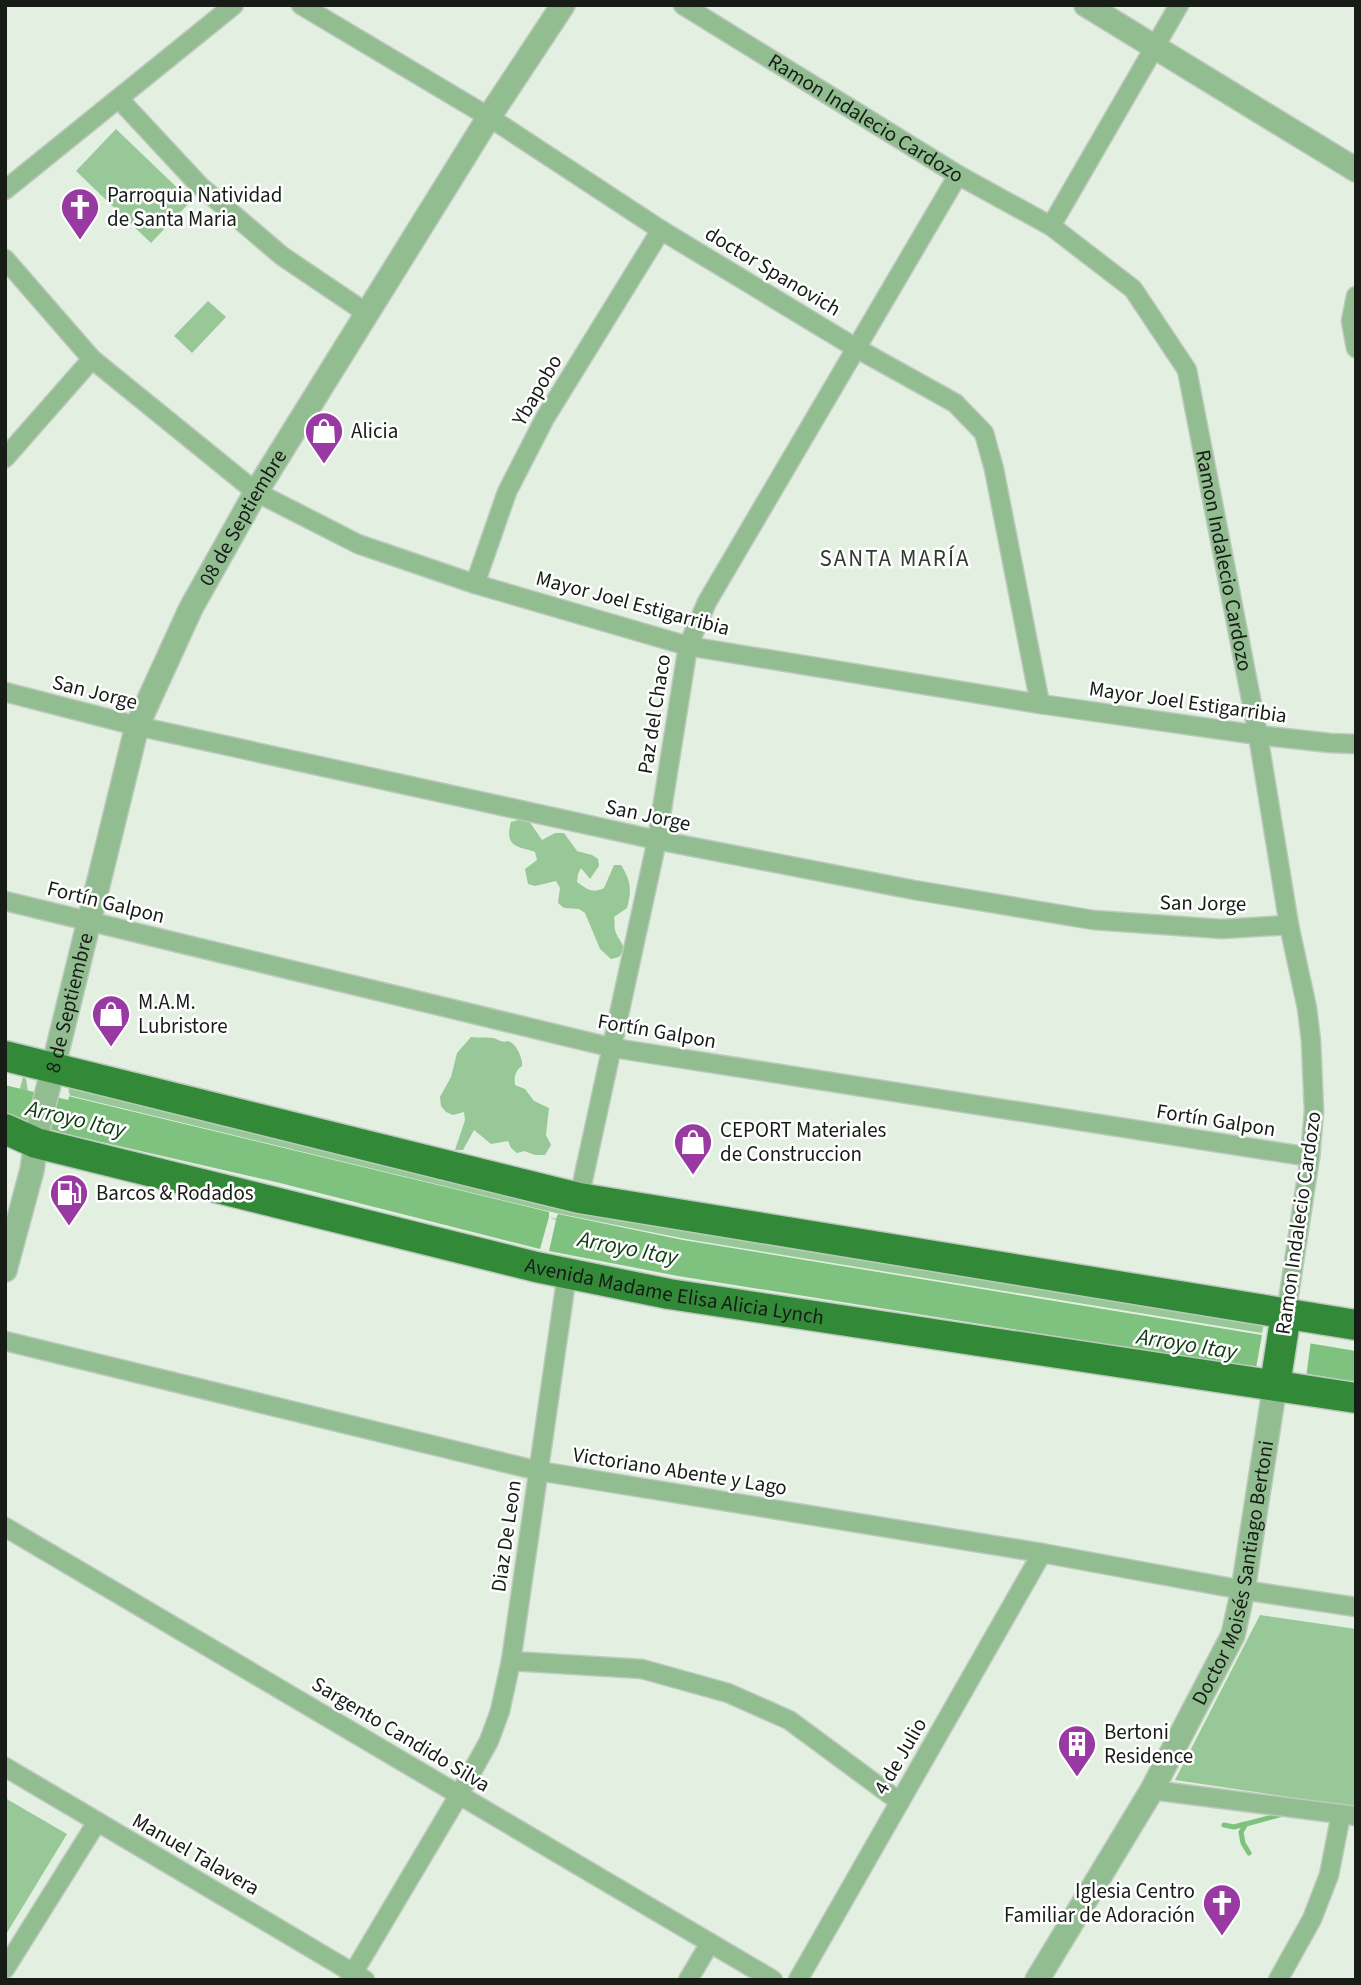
<svg xmlns="http://www.w3.org/2000/svg" width="1361" height="1985" font-family="'Source Sans 3',sans-serif">
	<rect width="100%" height="100%" fill="#e2efe1"/>
	<path fill="#98c897" d="M 116,129 L 191,201 L 151,243 L 76,171 Z
		M 208,301 L 226,317 L 192,353 L 174,336 Z
		M 522,819 L 529,821 L 542,840 L 555,833 L 564,833 L 577,851 L 592,855 L 598,859 L 599,866 L 590,879 L 581,868 L 578,874 L 577,882 C 587,889 592,894 604,888 L 614,865 L 621,865 C 631,881 632,890 627,908 L 614,917 C 615,921 614,926 615,930 C 618,942 629,945 619,957 L 611,959 L 600,949 L 585,913 L 579,909 L 564,908 L 558,903 L 560,888 L 556,881 L 535,886 L 528,884 L 525,869 L 537,860 L 535,852 C 518,846 504,848 511,822 Z
		M 471,1037 C 478,1038 486,1037 493,1038 C 500,1040 501,1043 508,1041 C 516,1043 523,1058 522,1066 C 515,1071 514,1077 515,1085 L 525,1089 L 534,1101 L 549,1108 L 546,1135 L 551,1145 L 545,1155 L 535,1155 L 524,1151 L 517,1153 L 511,1148 L 508,1141 L 491,1144 L 474,1130 L 463,1150 L 455,1150 L 465,1120 L 464,1112 L 453,1115 L 446,1112 L 441,1106 L 440,1097 L 451,1077 L 457,1053 Z
		M 23,1077 L 26,1079 C 29,1093 29,1110 20,1122 L 11,1122 Z
		M 70,1084 L 1264,1323 L 1262,1333 L 686,1239 L 556,1213 L 68,1095 Z
		M 1260,1615 L 1356,1629 L 1356,1807 L 1175,1780 Z
		M 5,1798 L 67,1834 L 5,1936 Z"/>
	<path fill="#7fc27f" d="M 68,1096 L 549,1212 L 549,1217 L 556,1219 L 558,1214 L 683,1240 L 1262,1335 L 1256,1368 L 678,1276 L 549,1251 L 556,1220 L 549,1217 L 540,1249 L 280,1183 L 58,1132 Z
		M 1308,1343 L 1356,1351 L 1356,1382 L 1302,1373 Z"/>
	<path fill="#e2efe1" d="M 67,1092 L 70,1093 L 59,1136 L 54,1131 L 64,1095 Z
		M 1306,1340 L 1311,1340 L 1306,1378 L 1299,1373 Z"/>
	<g fill="none" stroke-linecap="round" stroke-linejoin="round">
		<path stroke="#7fc27f" stroke-width="5" d="M 1224,1825 L 1234,1827 L 1245,1824
			M 1249,1853 L 1243,1843 L 1241,1832 L 1246,1824 L 1283,1814"/>
		<path stroke="#7fc27f" stroke-width="33" d="M 5,1102 L 107,1126"/>
		<g stroke="#bdc9bd" stroke-width="21">
			<g id="minor">
				<path d="M 301,5 L 489,117 L 661,230 L 856,348 L 955,403 L 984,433 L 994,469 L 1040,704"/>
				<path id="s1" d="M 683,5 L 958,175 L 1051,226 L 1133,289 L 1187,370 L 1258,735 L 1289,925 L 1307,1008 L 1311,1041 L 1314,1111 L 1310,1157 L 1286,1314"/>
				<path d="M 119,99 L 200,186 L 282,256 L 368,314"/>
				<path d="M 5,190 L 234,5"/>
				<path d="M 1051,226 L 1179,5"/>
				<path d="M 5,259 L 92,359 L 256,492 L 358,544 L 475,584 L 688,646 L 1040,704 L 1258,735 L 1330,743 L 1356,744"/>
				<path d="M 1356,296 L 1351,321 L 1356,348"/>
				<path d="M 5,458 L 92,359"/>
				<path d="M 475,584 L 507,492 L 545,418 L 661,230"/>
				<path d="M 5,692 L 137,726 L 657,840 L 914,890 L 1093,920 L 1222,929 L 1289,925"/>
				<path d="M 5,901 L 614,1048 L 1310,1157"/>
				<path d="M 579,1198 L 657,840 L 688,646 L 707,602 L 958,175"/>
				<path d="M 5,1341 L 539,1471 L 1042,1553 L 1243,1590 L 1356,1607"/>
				<path d="M 5,1527 L 773,1980"/>
				<path d="M 511,1661 L 642,1669 L 728,1693 L 789,1720 L 900,1802"/>
				<path d="M 5,1767 L 365,1980"/>
				<path d="M 1152,1790 L 1356,1816"/>
				<path d="M 5,1969 L 97,1822"/>
				<path d="M 349,1980 L 459,1795 L 489,1741 L 500,1711 L 511,1661 L 567,1274"/>
				<path d="M 688,1980 L 710,1943"/>
				<path d="M 798,1980 L 1042,1553"/>
				<path d="M 1278,1980 L 1312,1919 L 1329,1875 L 1341,1814"/>
			</g>
		</g>
		<g stroke="#bdc9bd" stroke-width="26">
			<g id="tertiary">
				<path d="M 1086,5 L 1356,170"/>
				<path id="s2" d="M 5,1270 L 32,1170 L 38,1129 L 137,726 L 191,608 L 256,492 L 489,117 L 563,5"/>
				<path id="s3" d="M 1037,1980 L 1152,1790 L 1233,1635 L 1243,1590 L 1275,1385"/>
			</g>
		</g>
		<g stroke="#bdc9bd" stroke-width="33">
			<g id="trunk">
				<path d="M 5,1056 L 579,1198 L 1356,1325"/>
				<path id="s4" d="M 5,1129 L 36,1143 L 536,1267 L 669,1294 L 1356,1398"/>
				<path d="M 1275,1385 L 1286,1314"/>
			</g>
		</g>
		<use href="#minor" stroke="#91bd90" stroke-width="18"/>
		<use href="#tertiary" stroke="#91bd90" stroke-width="23"/>
		<use href="#trunk" stroke="#328a38" stroke-width="30"/>
	</g>
	<defs>
		<g id="church-pin" transform="scale(2.0125)"><path d="M0 17L-7.5 6A9.5 9.5 0 1 1 7.5 6Z" fill="#993aa2" stroke="#fff"/><path d="M-1.2-6h2.4v3.5h3.3v2.4h-3.3V6h-2.4V-.1h-3.3v-2.4h3.3Z" fill="#fff"/></g>
		<g id="shop-pin" transform="scale(2.0125)"><path d="M0 17L-7.5 6A9.5 9.5 0 1 1 7.5 6Z" fill="#993aa2" stroke="#fff"/><path d="M-5-2.5h2.3a2.7 3.5 0 0 1 5.4 0H5L5.5 6h-11ZM-1.5-2.5h3a1.5 2.3 0 0 0-3 0Z" fill="#fff"/></g>
		<g id="fuel-pin" transform="scale(2.0125)"><path d="M0 17L-7.5 6A9.5 9.5 0 1 1 7.5 6Z" fill="#993aa2" stroke="#fff"/><path d="M-5.5-6h7V0h2V4h1.3V-2.5L3-4.5l.8-.8L6-3V5H2.5V1h-1V6h-7ZM-4.2-4.7v3.2H.2V-4.7Z" fill="#fff"/></g>
		<g id="building-pin" transform="scale(2.0125)"><path d="M0 17L-7.5 6A9.5 9.5 0 1 1 7.5 6Z" fill="#993aa2" stroke="#fff"/><path d="M-4-6H4V6H1V3H-1V6H-4ZM-2.5-4.3h1.7v1.8h-1.7ZM.8-4.3h1.7v1.8H.8ZM-2.5-1h1.7V.8h-1.7ZM.8-1h1.7V.8H.8Z" fill="#fff"/></g>
	</defs>
	<g fill-rule="evenodd">
		<use href="#church-pin" x="80" y="207"/>
		<use href="#shop-pin" x="324" y="431"/>
		<use href="#shop-pin" x="111" y="1014"/>
		<use href="#shop-pin" x="693" y="1142"/>
		<use href="#fuel-pin" x="69" y="1193"/>
		<use href="#building-pin" x="1077" y="1744"/>
		<use href="#church-pin" x="1222" y="1903"/>
	</g>
	<g text-anchor="middle" dominant-baseline="central" stroke-width="5" stroke-linejoin="round" paint-order="stroke">
		<g font-size="21" fill="#171c17" stroke="#fff">
			<text stroke="none"><textPath href="#s1" startOffset="215">Ramon Indalecio Cardozo</textPath></text>
			<text transform="translate(773 271) rotate(31)">doctor Spanovich</text>
			<text transform="translate(537 390) rotate(-60)">Ybapobo</text>
			<text stroke="none"><textPath href="#s2" startOffset="794">08 de Septiembre</textPath></text>
			<text stroke="none"><textPath href="#s1" startOffset="824">Ramon Indalecio Cardozo</textPath></text>
			<text transform="translate(633 603) rotate(15)">Mayor Joel Estigarribia</text>
			<text transform="translate(95 692) rotate(14)">San Jorge</text>
			<text transform="translate(1188 702) rotate(8)">Mayor Joel Estigarribia</text>
			<text transform="translate(654 714) rotate(-81)">Paz del Chaco</text>
			<text transform="translate(648 815) rotate(12)">San Jorge</text>
			<text transform="translate(106 902) rotate(14)">Fortín Galpon</text>
			<text transform="translate(1203 903) rotate(1)">San Jorge</text>
			<text stroke="none"><textPath href="#s2" startOffset="275">8 de Septiembre</textPath></text>
			<text transform="translate(657 1031) rotate(10)">Fortín Galpon</text>
			<text transform="translate(1216 1120) rotate(9)">Fortín Galpon</text>
			<text transform="translate(1298 1223) rotate(-82)">Ramon Indalecio Cardozo</text>
			<text stroke="none"><textPath href="#s4" startOffset="690">Avenida Madame Elisa Alicia Lynch</textPath></text>
			<text transform="translate(680 1471) rotate(9)">Victoriano Abente y Lago</text>
			<text transform="translate(506 1536) rotate(-82)">Diaz De Leon</text>
			<text stroke="none"><textPath href="#s3" startOffset="457">Doctor Moisés Santiago Bertoni</textPath></text>
			<text transform="translate(401 1734) rotate(31)">Sargento Candido Silva</text>
			<text transform="translate(900 1756) rotate(-60)">4 de Julio</text>
			<text transform="translate(196 1854) rotate(30)">Manuel Talavera</text>
		</g>
		<g font-size="21" fill="#171c17" stroke="#fff" text-anchor="start">
			<text x="107" y="195">Parroquia Natividad<tspan x="107" dy="24">de Santa Maria</tspan></text>
			<text x="351" y="431">Alicia</text>
			<text x="138" y="1002">M.A.M.<tspan x="138" dy="24">Lubristore</tspan></text>
			<text x="720" y="1130">CEPORT Materiales<tspan x="720" dy="24">de Construccion</tspan></text>
			<text x="96" y="1193">Barcos &amp; Rodados</text>
			<text x="1104" y="1732">Bertoni<tspan x="1104" dy="24">Residence</tspan></text>
			<text x="1195" y="1891" text-anchor="end">Iglesia Centro<tspan x="1195" dy="24">Familiar de Adoración</tspan></text>
		</g>
		<g font-size="23" letter-spacing="2" fill="#313b31" stroke="#fff">
			<text x="895" y="558">SANTA MARÍA</text>
		</g>
		<g font-size="23" font-style="italic" fill="#0c3c10" stroke="#fff">
			<text transform="translate(76 1119) rotate(13)">Arroyo Itay</text>
			<text transform="translate(628 1248) rotate(11)">Arroyo Itay</text>
			<text transform="translate(1187 1344) rotate(9)">Arroyo Itay</text>
		</g>
	</g>
	<rect width="1361" height="1985" fill="none" stroke="#171c17" stroke-width="14"/>
</svg>
